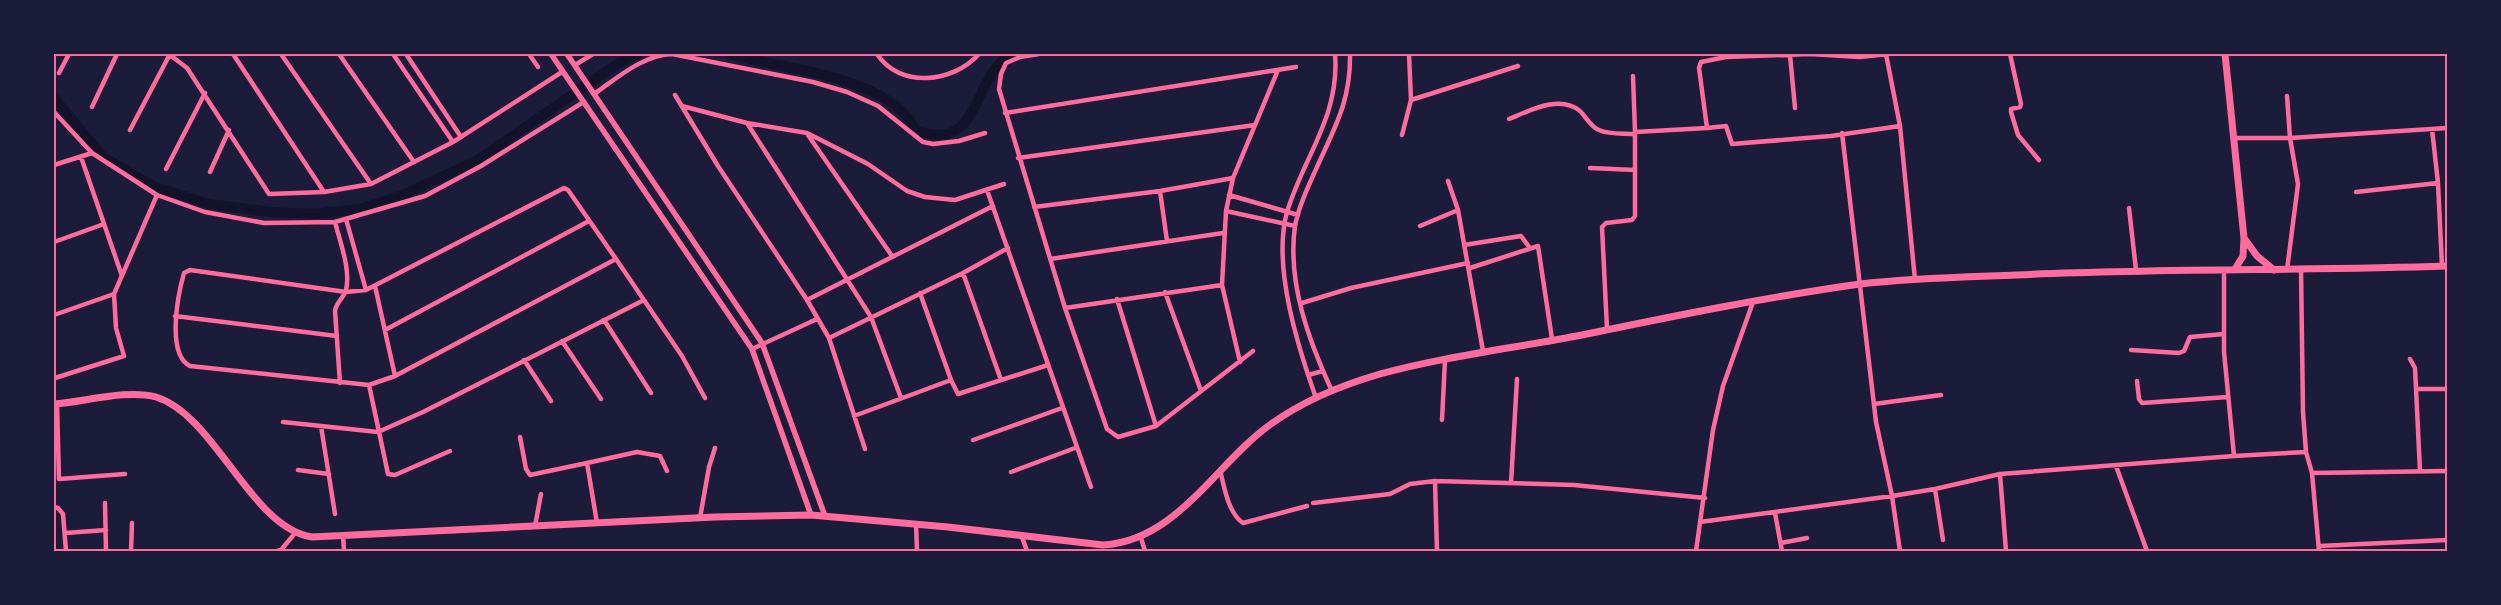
<svg xmlns="http://www.w3.org/2000/svg" width="2501" height="605" font-family="'Exo 2',sans-serif">
	<rect width="100%" height="100%" fill="#1b1b3a"/>
	<g fill="none" stroke-linecap="round" stroke-linejoin="round">
		<path stroke="#12122b" stroke-width="10" d="M 729,54 C 782,69 892,76 916,131 C 970,148 971,105 994,70 C 998,64 1005,59 1010,54
			M 54,98 L 103,157 L 155,187 L 209,204 L 270,212 L 314,214 L 360,209 L 400,196 L 476,161 L 617,64 L 638,54"/>
		<path stroke="#ff6b9d" stroke-width="4.5" d="M 233,54 L 324,192
			M 281,54 L 371,184
			M 339,54 L 414,162
			M 393,54 L 453,142 L 562,72
			M 406,54 L 461,137
			M 529,54 L 538,67
			M 877,54 C 900,89 953,83 979,54
			M 1039,54 L 1020,57 L 1006,63 L 1001,74 L 999,89 L 1065,308 L 1107,429 L 1118,437 L 1156,426 L 1253,351
			M 1886,54 L 1900,126 L 1915,280
			M 2010,54 L 2021,104 L 2020,107 L 2011,109 L 2011,112 L 2018,135 L 2039,160
			M 170,55 L 187,68 L 269,194 L 324,192 L 371,184 L 453,142
			M 1790,55 L 1795,108
			M 575,65 L 593,54
			M 59,73 L 69,54
			M 1633,76 L 1635,132
			M 594,94 C 617,78 643,55 672,54 L 813,82 L 847,92 L 878,106 L 923,142 L 933,144 L 959,141 L 985,133
			M 675,95 L 718,166 L 807,300 L 829,338 L 865,449
			M 2287,96 L 2290,138 L 2447,128
			M 1411,100 L 1518,66
			M 682,106 L 747,123 L 807,133 L 868,164 L 907,191 L 925,197 L 955,200 L 1004,184
			M 92,107 L 117,54
			M 54,112 L 92,153 L 157,195 L 205,212 L 264,223 L 335,222 L 425,196 L 481,166 L 582,103
			M 1005,113 L 1296,67
			M 1509,119 C 1529,111 1560,94 1580,111 C 1586,117 1591,127 1599,130 C 1610,135 1623,133 1634,134
			M 747,123 L 871,317 L 901,398
			M 1707,128 L 1726,126 L 1732,144 L 1831,136 L 1900,126
			M 2432,129 L 2438,183 L 2442,266
			M 130,130 L 170,54
			M 1842,133 L 1876,422 L 1892,496 L 1900,551
			M 808,135 L 892,256
			M 1402,135 L 1411,100 L 1409,54
			M 2234,138 L 2290,138 L 2298,184 L 2287,270
			M 81,157 L 122,276
			M 1018,158 L 1255,125
			M 54,165 L 92,153
			M 1590,168 L 1635,170
			M 166,169 L 205,93
			M 210,172 L 229,130
			M 1448,181 L 1458,210 L 1483,351
			M 564,188 L 568,190 L 616,259 L 395,376 L 369,385 L 190,366 C 166,354 178,294 184,273 L 190,270 L 346,292 L 366,290 Z
			M 987,190 L 1091,487
			M 1160,191 L 1167,241
			M 2356,192 L 2438,183
			M 1229,195 L 1298,215
			M 1034,207 L 1160,191 L 1233,178
			M 2129,208 L 2136,270
			M 1226,211 L 1295,226
			M 346,219 L 366,290
			M 335,222 C 340,242 351,270 346,290 C 344,298 336,302 335,311 L 340,383
			M 1420,226 L 1458,210
			M 54,242 L 104,224
			M 1464,245 L 1521,236 L 1530,248
			M 616,259 L 682,356 L 705,398
			M 1050,259 L 1223,233
			M 1470,268 L 1538,246 L 1552,339
			M 2224,269 L 2224,352 L 2234,456
			M 2301,269 L 2303,412 L 2306,452 L 2312,473 L 2319,551
			M 963,273 L 1001,380
			M 375,286 L 395,376
			M 1165,292 L 1201,391
			M 920,293 L 951,380 L 958,394 L 1048,365
			M 1117,299 L 1156,426
			M 807,300 L 993,206
			M 1302,303 L 1351,288 L 1468,263
			M 1065,308 L 1222,285
			M 54,315 L 114,294
			M 175,316 L 337,336
			M 604,320 L 651,393
			M 1607,329 L 1602,227 L 1606,223 L 1632,220 L 1635,216 L 1635,132 L 1707,128 L 1699,68 L 1701,62 L 1726,57 L 1810,54 L 1860,57 L 1888,54
			M 385,330 L 589,221
			M 829,338 L 963,273 L 1008,248
			M 562,341 L 601,399
			M 752,349 L 817,319
			M 2131,350 L 2179,353 L 2184,351 L 2190,337 L 2224,334
			M 2410,359 L 2415,368 L 2420,471
			M 524,360 L 551,401
			M 1240,362 L 1222,285 L 1226,211 L 1233,178 L 1278,70
			M 1308,375 L 1323,371
			M 55,378 L 124,356 L 116,328 L 114,294 L 157,195
			M 2137,381 L 2139,399 L 2142,403 L 2228,397
			M 369,385 L 388,474 L 395,475 L 450,451
			M 2416,389 L 2447,389
			M 1332,391 C 1309,341 1287,283 1295,226 C 1298,210 1306,191 1313,176 C 1332,132 1351,104 1350,54
			M 1316,398 C 1298,347 1272,266 1287,212 C 1304,156 1340,116 1335,54
			M 57,404 L 59,479 L 125,474
			M 1874,404 L 1941,395
			M 854,416 L 951,380
			M 1442,420 L 1445,360
			M 283,422 L 378,432 L 423,412 L 644,300
			M 321,426 L 335,514
			M 520,437 L 526,469 L 530,475 L 587,463
			M 973,440 L 1062,408
			M 2116,466 L 2147,551
			M 298,470 L 329,474
			M 1220,470 C 1224,486 1228,513 1243,523 L 1307,506
			M 1011,472 L 1075,448
			M 2312,473 L 2447,471
			M 2000,474 L 2006,551
			M 1511,483 L 1517,379
			M 1935,489 L 1943,540
			M 105,503 L 106,551
			M 1313,503 L 1390,494 L 1410,484 L 1435,481
			M 54,507 L 58,508 L 63,514 L 66,551
			M 1775,513 L 1782,551
			M 700,518 L 709,467 L 715,448
			M 1700,522 L 1892,496 L 1935,489 L 2000,474 L 2234,456 L 2306,452
			M 597,523 L 587,463 L 637,452 L 660,456 L 667,471
			M 916,524 L 917,551
			M 535,526 L 541,494
			M 65,533 L 106,530
			M 343,535 L 344,551
			M 1022,537 L 1027,551
			M 1141,538 L 1145,551
			M 1781,543 L 1807,538
			M 2319,546 L 2447,540
			M 131,551 L 132,523
			M 277,551 L 281,550 L 296,532
			M 1437,551 L 1435,481 L 1574,485 L 1705,498
			M 1696,551 L 1713,430 L 1723,386 L 1753,302"/>
		<path stroke="#ff6b9d" stroke-width="5.5" d="M 551,54 L 752,349 L 811,515
			M 567,54 L 762,343 L 825,516"/>
		<path stroke="#ff6b9d" stroke-width="7" d="M 2225,54 L 2244,238 L 2243,256 L 2235,269
			M 2244,238 L 2257,256 L 2274,270
			M 54,404 C 84,402 127,389 156,397 C 215,415 251,528 312,537 L 715,517 L 811,515 L 948,527 L 1103,545 C 1177,541 1216,463 1271,424 C 1303,401 1342,385 1380,374 C 1446,356 1515,348 1582,335 C 1674,316 1767,297 1860,284 C 1911,278 1964,277 2016,275 C 2160,268 2303,271 2447,266"/>
	</g>
	<rect width="2501" height="605" fill="none" stroke="#1b1b3a" stroke-width="110"/>
	<rect x="55" y="55" width="2391" height="495" fill="none" stroke="#ff6b9d" stroke-width="2"/>
</svg>
